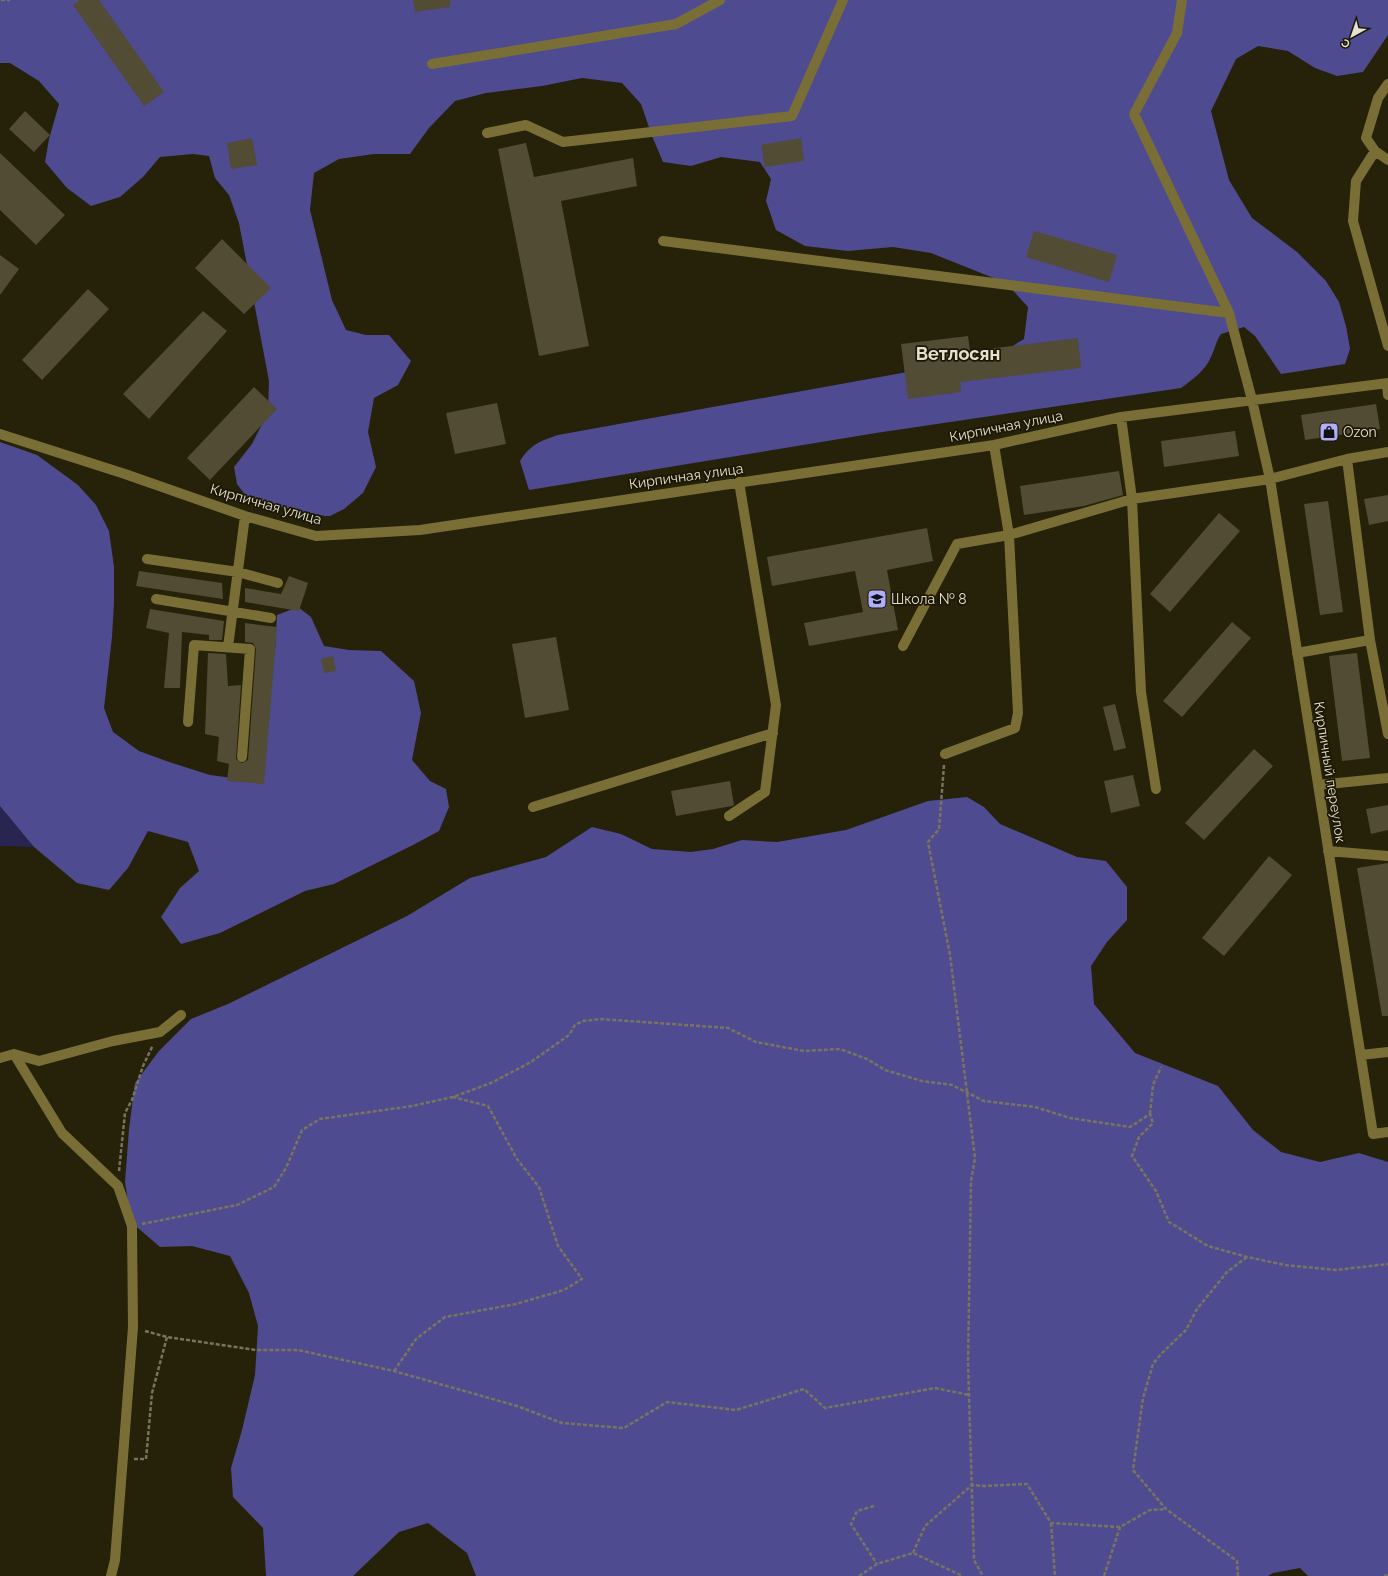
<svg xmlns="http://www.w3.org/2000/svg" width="1388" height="1576" font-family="Raleway,sans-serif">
	<rect width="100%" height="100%" fill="#262109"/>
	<path fill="#282553" d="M 0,806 L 34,847 L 0,846 Z"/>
	<path fill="#4f4b90" d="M 0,0 L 1388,0 L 1388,35 L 1363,72 L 1337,76 L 1315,68 L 1288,51 L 1258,46 L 1236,59 L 1211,111 L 1229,180 L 1252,218 L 1297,252 L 1326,281 L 1339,302 L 1346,326 L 1350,349 L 1345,364 L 1281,374 L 1255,336 L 1244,327 L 1221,334 C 1216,341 1215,349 1211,357 C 1205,371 1193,379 1181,388 L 876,433 L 529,490 L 520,461 C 531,444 540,441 558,435 L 996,356 L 1024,339 L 1028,307 L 1006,283 L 931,253 L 893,247 L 848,251 L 805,246 L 776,230 L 766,201 L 771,179 L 760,162 L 721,157 L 691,166 L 663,162 L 652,136 L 641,104 L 622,83 L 582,78 L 542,86 L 486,93 L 455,101 L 429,128 L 410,154 L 374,154 L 339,159 L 314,173 L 310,210 L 332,300 L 346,330 L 366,335 L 389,335 L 411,361 L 398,385 L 374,398 L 368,432 L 376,467 L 363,493 L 344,509 L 330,516 L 325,516 L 277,506 L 246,496 L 237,484 L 234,467 L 252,444 L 268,412 L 269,381 L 239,223 L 229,195 L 215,178 L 209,156 L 193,154 L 160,157 L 143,177 L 120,197 L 91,206 L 67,188 L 45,162 L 49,139 L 59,104 L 39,81 L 10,63 L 0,63 Z
		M 0,442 L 37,455 L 78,485 L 96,505 L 109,531 L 114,567 L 114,603 L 112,637 L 104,708 L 113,732 L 139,751 L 169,762 L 210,775 L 240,779 L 256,763 L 275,649 L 277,615 L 298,607 L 311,617 L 324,646 L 349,650 L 381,651 L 414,681 L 421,713 L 412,760 L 430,781 L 446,789 L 449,807 L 439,831 L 413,845 L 334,884 L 305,891 L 220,933 L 181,944 L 161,917 L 180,888 L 199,871 L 188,842 L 148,831 L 128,868 L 109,890 L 77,883 L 34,847 L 0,806 Z
		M 967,797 L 984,807 L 1000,824 L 1077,857 L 1106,861 L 1127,887 L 1127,920 L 1107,942 L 1091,966 L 1094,1004 L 1135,1053 L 1218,1086 L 1253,1130 L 1281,1152 L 1320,1162 L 1359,1153 L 1388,1162 L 1388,1576 L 1308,1576 L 1300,1568 L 1273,1573 L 1268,1576 L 476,1576 L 467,1553 L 428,1523 L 399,1532 L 353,1576 L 266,1576 L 263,1528 L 233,1497 L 231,1468 L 242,1430 L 255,1375 L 258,1326 L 249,1293 L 230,1256 L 192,1246 L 160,1247 L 131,1222 L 125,1182 L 129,1129 L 135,1083 L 159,1051 L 191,1019 L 228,1004 L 407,916 L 470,878 L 546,857 L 592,827 L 621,834 L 652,849 L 691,852 L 713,849 L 742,840 L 777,842 L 846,830 L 928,801 Z"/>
	<path fill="#514c33" d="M 80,0 L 99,0 L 164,92 L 144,106 L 73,5 Z
		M 413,0 L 450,0 L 450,7 L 415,12 Z
		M 25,111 L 50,135 L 34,152 L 9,129 Z
		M 252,138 L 257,165 L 231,169 L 227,143 Z
		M 801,138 L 804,161 L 765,167 L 761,145 Z
		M 526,143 L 534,177 L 633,158 L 637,186 L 561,201 L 589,346 L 539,356 L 498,149 Z
		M 0,153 L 65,215 L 36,245 L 0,210 Z
		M 1034,231 L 1117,255 L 1109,282 L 1026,257 Z
		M 222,239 L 271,288 L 244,314 L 195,268 Z
		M 0,255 L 19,269 L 0,295 Z
		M 88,289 L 109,309 L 42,380 L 22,360 Z
		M 203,311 L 227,331 L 149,419 L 123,394 Z
		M 968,336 L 970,351 L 1078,338 L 1081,368 L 960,382 L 961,392 L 908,399 L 901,344 Z
		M 254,387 L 277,409 L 210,480 L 187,458 Z
		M 497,403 L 506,444 L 455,454 L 446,413 Z
		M 1376,404 L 1380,429 L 1305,440 L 1301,415 Z
		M 1235,431 L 1239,456 L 1164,467 L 1161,441 Z
		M 1119,471 L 1123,495 L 1084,506 L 1024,515 L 1020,486 Z
		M 1388,495 L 1388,521 L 1369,525 L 1364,499 Z
		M 1328,501 L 1343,612 L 1320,615 L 1304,504 Z
		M 1219,513 L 1240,531 L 1170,612 L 1150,594 Z
		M 927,528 L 933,561 L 887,570 L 898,630 L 809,646 L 804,623 L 863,612 L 855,571 L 772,586 L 767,557 Z
		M 139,571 L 222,583 L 223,599 L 136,586 Z
		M 289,576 L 308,583 L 299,611 L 245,602 L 245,588 L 281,594 Z
		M 150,609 L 224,621 L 222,640 L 209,640 L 209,635 L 182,632 L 180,688 L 164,688 L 169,633 L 146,628 Z
		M 1232,622 L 1251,638 L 1182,717 L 1163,701 Z
		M 245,623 L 277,627 L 264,784 L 227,781 L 229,764 L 217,761 L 219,737 L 205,734 L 208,653 L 226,654 L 228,686 L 241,685 L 236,759 L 242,763 L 248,760 L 256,649 L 253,643 L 245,642 Z
		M 556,637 L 569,710 L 525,718 L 512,644 Z
		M 1357,653 L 1370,758 L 1342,761 L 1329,656 Z
		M 333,656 L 336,671 L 324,673 L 321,659 Z
		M 1115,704 L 1126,748 L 1114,751 L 1103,707 Z
		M 1254,749 L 1273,766 L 1204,840 L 1185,823 Z
		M 1133,775 L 1140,806 L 1111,813 L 1104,781 Z
		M 730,781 L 734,805 L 732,806 L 676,816 L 671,791 Z
		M 1388,805 L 1388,830 L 1371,834 L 1366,809 Z
		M 1269,856 L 1292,875 L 1224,956 L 1202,938 Z
		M 1388,863 L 1388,1016 L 1382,1016 L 1357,868 Z"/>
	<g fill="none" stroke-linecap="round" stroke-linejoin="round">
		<path stroke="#787460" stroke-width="2.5" stroke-dasharray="4 2" stroke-linecap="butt" d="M 1,0 L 10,0
			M 944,765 L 939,829 L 928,842 L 950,955 L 975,1158 L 971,1181 L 968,1362 L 974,1560 L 983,1576
			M 1150,1114 L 1153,1085 L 1161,1067
			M 119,1171 L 125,1113 L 132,1100 L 143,1066 L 153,1045
			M 142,1224 L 237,1205 L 274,1187 L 286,1168 L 302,1130 L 320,1119 L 412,1106 L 453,1097 L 491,1083 L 531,1062 L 569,1035 L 575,1025 L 583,1021 L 600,1019 L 728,1028 L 756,1042 L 804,1051 L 840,1049 L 867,1059 L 885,1070 L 922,1081 L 952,1085 L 984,1101 L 1035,1107 L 1070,1118 L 1130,1127 L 1150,1114 L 1153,1123 L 1139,1137 L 1132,1156 L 1156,1191 L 1169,1222 L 1208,1246 L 1247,1257 L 1285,1265 L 1336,1270 L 1388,1264
			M 145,1331 L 167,1337 L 256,1350 L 298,1350 L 394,1371 L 517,1406 L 562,1423 L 624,1428 L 667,1402 L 736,1410 L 804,1389 L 825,1408 L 935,1388 L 969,1395
			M 394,1371 L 416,1339 L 445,1317 L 516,1304 L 564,1290 L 582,1279 L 558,1246 L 539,1187 L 517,1159 L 488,1106 L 453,1097
			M 134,1459 L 146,1459 L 152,1393 L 167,1337
			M 874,1506 L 857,1511 L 851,1524 L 877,1564
			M 1051,1523 L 1055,1576
			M 913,1553 L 925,1526 L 972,1485 L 984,1486 L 1027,1484 L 1051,1523 L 1120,1527 L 1150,1510 L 1166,1509
			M 859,1576 L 877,1564 L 913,1553 L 963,1576
			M 1104,1576 L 1120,1527
			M 1238,1576 L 1237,1561 L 1166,1509 L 1133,1470 L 1143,1398 L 1153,1364 L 1161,1354 L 1186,1330 L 1197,1309 L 1227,1272 L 1247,1257
			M 1384,1576 L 1388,1575"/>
		<path stroke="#7a6e37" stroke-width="10" d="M 1182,0 L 1177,33 L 1134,114 L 1229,313
			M 432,64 L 676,24 L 720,0
			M 1388,84 L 1378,98 L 1366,138 L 1375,151 L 1388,160
			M 487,133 L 526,125 L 563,142 L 792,116 L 843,0
			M 1375,151 L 1356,181 L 1353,221 L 1388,346
			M 663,241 L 1229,313 L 1252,400 L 1270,479 L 1373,1134 L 1388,1132
			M 1387,383 L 1388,395
			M 1121,417 L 1132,499 L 1141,692 L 1156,789
			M 0,434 L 125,474 L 245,516 L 316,536 L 420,530 L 994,445 L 1121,417 L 1388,383
			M 1347,459 L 1370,640 L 1388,734
			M 147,559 L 238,572 L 278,583
			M 156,599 L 271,618
			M 903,646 L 957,544 L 1009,535 L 1132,499 L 1270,479 L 1347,459 L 1388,452
			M 228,647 L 245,516
			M 1297,653 L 1370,640
			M 188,722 L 194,645 L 250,649 L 242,757
			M 945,754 L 1015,728 L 1018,713 L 1009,535 L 994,445
			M 1318,785 L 1388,778
			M 533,807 L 773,733
			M 729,816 L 765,792 L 776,705 L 739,482
			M 1328,851 L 1388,856
			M 14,1054 L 62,1133 L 118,1186 L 132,1226 L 133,1327 L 115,1560 L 111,1576
			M 1361,1055 L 1388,1052
			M 0,1058 L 14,1054 L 39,1061 L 113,1041 L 160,1032 L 181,1015"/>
	</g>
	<defs>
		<g id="shop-square" transform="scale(1)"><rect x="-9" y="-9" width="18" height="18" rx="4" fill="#aeaefb" stroke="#1c1702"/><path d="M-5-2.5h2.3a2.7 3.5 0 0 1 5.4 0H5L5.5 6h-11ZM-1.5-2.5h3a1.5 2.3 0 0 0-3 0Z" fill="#111"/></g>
		<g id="school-square" transform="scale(1)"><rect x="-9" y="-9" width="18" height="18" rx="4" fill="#aeaefb" stroke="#1c1702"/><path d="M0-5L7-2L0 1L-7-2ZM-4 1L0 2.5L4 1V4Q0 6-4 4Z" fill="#111"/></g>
	</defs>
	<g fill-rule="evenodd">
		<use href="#shop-square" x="1329" y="432"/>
		<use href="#school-square" x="877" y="599"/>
	</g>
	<g text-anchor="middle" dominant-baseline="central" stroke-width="3.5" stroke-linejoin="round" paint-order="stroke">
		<g font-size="14" fill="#e4e1d2" stroke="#1c1702">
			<text transform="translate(1006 426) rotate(-11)">Кирпичная улица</text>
			<text transform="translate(686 476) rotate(-8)">Кирпичная улица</text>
			<text transform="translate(266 504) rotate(16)">Кирпичная улица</text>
			<text transform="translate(1330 772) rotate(81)">Кирпичный переулок</text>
		</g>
		<g font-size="14" fill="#e4e1d2" stroke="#1c1702" text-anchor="start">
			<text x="1343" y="432">Ozon</text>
			<text x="891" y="599">Школа № 8</text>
		</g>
		<g font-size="18" font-weight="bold" fill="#e4e1d2" stroke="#1c1702">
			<text x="958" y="353">Ветлосян</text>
		</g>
	</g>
	<g transform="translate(1352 36) rotate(220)" stroke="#1c1702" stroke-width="3" paint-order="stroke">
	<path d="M0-3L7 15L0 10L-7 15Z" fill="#e4e1d2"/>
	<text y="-6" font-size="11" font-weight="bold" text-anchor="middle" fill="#e4e1d2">С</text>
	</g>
</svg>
